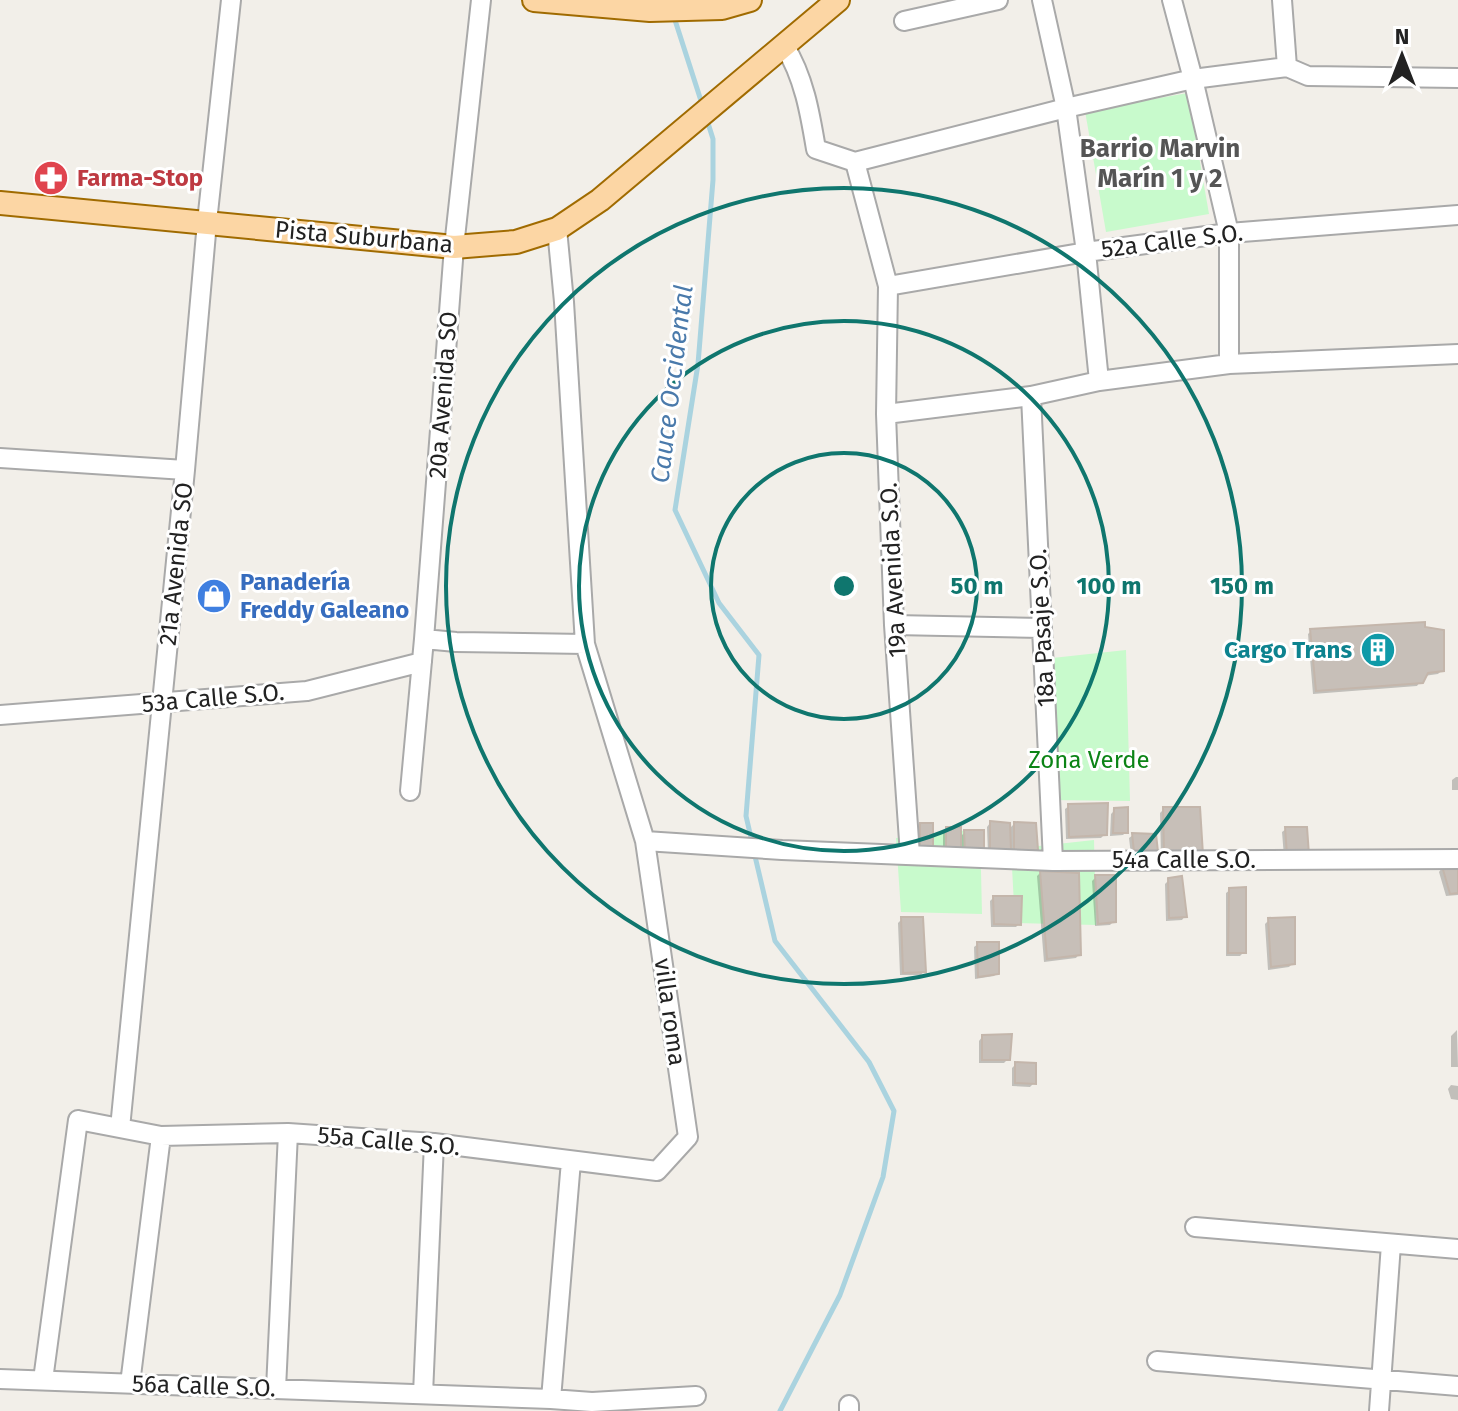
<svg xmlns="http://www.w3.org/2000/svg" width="1458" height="1411" font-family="'Fira Sans',sans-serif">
	<rect width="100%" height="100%" fill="#f2efe9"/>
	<path fill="#c8facc" d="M 1188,93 L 1209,214 L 1106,232 L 1085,111 Z
		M 1126,650 L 1130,801 L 1049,800 L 1043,659 Z
		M 980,829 L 982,914 L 901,912 L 896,838 Z
		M 1094,840 L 1096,925 L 1015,923 L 1011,849 Z"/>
	<path fill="#0003" d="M 1311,631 L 1442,670 L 1438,674 L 1424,676 L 1417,686 L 1313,694 L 1308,634 Z
		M 1456,777 L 1458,777 L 1458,790 L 1452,790 L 1452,780 Z
		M 1069,806 L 1105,834 L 1101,838 L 1066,839 L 1065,809 Z
		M 1164,809 L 1198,809 L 1161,857 L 1160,813 Z
		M 1115,810 L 1126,832 L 1123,835 L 1110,836 L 1111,814 Z
		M 990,823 L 1008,830 L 1014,824 L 1036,850 L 1032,853 L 1012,853 L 1011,848 L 1005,854 L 988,854 L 987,827 Z
		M 921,825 L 931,825 L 917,854 L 917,829 Z
		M 947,829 L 959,838 L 965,832 L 982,832 L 962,856 L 962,848 L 956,854 L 943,854 L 943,833 Z
		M 1286,829 L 1305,829 L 1284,857 L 1282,832 Z
		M 1133,835 L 1155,836 L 1131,855 L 1129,838 Z
		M 1442,868 L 1458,869 L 1458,895 L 1446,896 L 1439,872 Z
		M 1040,873 L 1079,954 L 1076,958 L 1044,962 L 1037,876 Z
		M 1096,877 L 1114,921 L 1110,925 L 1095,926 L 1092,881 Z
		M 1169,880 L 1185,916 L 1182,920 L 1166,921 L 1165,884 Z
		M 1230,890 L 1244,952 L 1240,956 L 1226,956 L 1226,893 Z
		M 993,898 L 1019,924 L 1016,927 L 991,927 L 990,901 Z
		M 902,919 L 924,971 L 921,975 L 900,975 L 898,923 Z
		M 1269,920 L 1293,963 L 1289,967 L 1268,970 L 1265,924 Z
		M 978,944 L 997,973 L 994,976 L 975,979 L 974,947 Z
		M 1457,1030 L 1458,1067 L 1451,1067 L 1451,1036 Z
		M 982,1037 L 1008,1059 L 1004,1063 L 979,1063 L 979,1041 Z
		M 1016,1064 L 1034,1083 L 1030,1087 L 1012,1086 L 1012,1068 Z
		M 1451,1085 L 1458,1086 L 1458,1100 L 1451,1099 L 1448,1089 Z"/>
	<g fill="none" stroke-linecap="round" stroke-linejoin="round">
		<path stroke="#aad3df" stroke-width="5" d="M 674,17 L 703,107
			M 707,120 L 713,139 L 713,180 L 698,364 L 675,510 L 719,603 L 759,655 L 746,816 L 752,842
			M 754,852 L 775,941 L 869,1062 L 894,1111 L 883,1177 L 840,1295 L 780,1411"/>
	</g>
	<path fill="#c7bfb8" stroke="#c4b6ab" stroke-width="2" d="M 1425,622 L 1425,627 L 1444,630 L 1444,671 L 1428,673 L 1423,683 L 1316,691 L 1310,629 Z
		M 1108,803 L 1107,835 L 1069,837 L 1068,804 Z
		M 1128,807 L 1128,833 L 1113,833 L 1114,808 Z
		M 1163,807 L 1200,807 L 1203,855 L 1164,855 Z
		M 990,821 L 1010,823 L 1011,851 L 990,851 Z
		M 1014,822 L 1036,823 L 1038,850 L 1014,850 Z
		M 920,823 L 933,823 L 933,851 L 920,851 Z
		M 946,827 L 961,827 L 961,851 L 946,851 Z
		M 1285,827 L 1307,827 L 1309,855 L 1287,855 Z
		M 964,830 L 984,830 L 984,853 L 965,853 Z
		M 1132,833 L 1156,834 L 1158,852 L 1134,852 Z
		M 1442,866 L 1458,867 L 1458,893 L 1450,894 Z
		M 1040,871 L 1079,873 L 1081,955 L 1047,959 Z
		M 1095,875 L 1116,875 L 1116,922 L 1098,924 Z
		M 1182,876 L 1187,917 L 1169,918 L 1168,878 Z
		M 1246,887 L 1246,953 L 1228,953 L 1229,888 Z
		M 993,896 L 1022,896 L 1021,925 L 994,924 Z
		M 901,917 L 923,917 L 926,972 L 903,973 Z
		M 1295,917 L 1295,964 L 1271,967 L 1268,918 Z
		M 977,942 L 999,942 L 999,974 L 978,977 Z
		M 1012,1034 L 1010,1060 L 982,1060 L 982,1035 Z
		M 1015,1062 L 1036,1063 L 1036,1084 L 1015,1083 Z"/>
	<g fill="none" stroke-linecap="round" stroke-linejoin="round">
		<g stroke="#a9a9a9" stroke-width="22">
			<path id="minor" d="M 1042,0 L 1066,108 L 1086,252 L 1099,381
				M 1172,0 L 1193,79 L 1229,233 L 1229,364
				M 904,21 L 998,0
				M 784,45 C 804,77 810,113 816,149 L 855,162 L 1066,108 L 1193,79 L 1287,67 L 1282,0
				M 1287,67 L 1308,76 L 1458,78
				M 855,162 L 888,286 L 886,414 L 894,625 L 910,855
				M 888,286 L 1086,252 L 1229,233 L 1458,215
				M 1031,396 L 1053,861
				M 886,414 L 1031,396 L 1099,381 L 1229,364 L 1458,354
				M 0,458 L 185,470
				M 894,625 L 1041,628
				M 424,639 L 456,642 L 585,644 L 564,302 L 557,229
				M 0,715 L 307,691 L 422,662
				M 410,791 L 424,639 L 454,247 L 481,0
				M 645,841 L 782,850 L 1053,861 L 1458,859
				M 120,1128 L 185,470 L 207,222 L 231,0
				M 1195,1227 L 1458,1249
				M 1157,1361 L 1458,1386
				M 0,1379 L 551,1399 L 592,1402 L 696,1396
				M 43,1380 L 78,1120 L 161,1136 L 288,1133 L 434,1143 L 657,1171 L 688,1137 L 645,841 L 585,644
				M 130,1384 L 161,1136
				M 276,1389 L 288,1133
				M 423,1394 L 434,1143
				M 551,1399 L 571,1161
				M 849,1405 L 849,1411
				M 1379,1411 L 1391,1244"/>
		</g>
		<g stroke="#a06b00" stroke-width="26">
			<path id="major" d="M 534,0 L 650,10 L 722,8 L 750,0
				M 0,203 L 454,247 L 516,242 L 557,229 L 600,200 L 838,0"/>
		</g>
		<use href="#minor" stroke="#fff" stroke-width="18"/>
		<use href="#major" stroke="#fcd6a4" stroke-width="22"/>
	</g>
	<g fill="none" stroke="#0f766e" stroke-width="4">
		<circle cx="844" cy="586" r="133"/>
		<circle cx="844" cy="586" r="265"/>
		<circle cx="844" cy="586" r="398"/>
	</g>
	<defs>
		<g id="pharmacy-disc" transform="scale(1.8)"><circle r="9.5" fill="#e0444e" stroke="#fff"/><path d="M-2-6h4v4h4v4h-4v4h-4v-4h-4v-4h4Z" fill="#fff"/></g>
		<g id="shop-disc" transform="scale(1.8)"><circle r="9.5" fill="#3f7fe0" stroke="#fff"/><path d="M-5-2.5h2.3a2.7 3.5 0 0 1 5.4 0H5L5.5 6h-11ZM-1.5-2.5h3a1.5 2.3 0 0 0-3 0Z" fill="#fff"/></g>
		<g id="building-disc" transform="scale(1.8)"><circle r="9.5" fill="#0f9aa8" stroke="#fff"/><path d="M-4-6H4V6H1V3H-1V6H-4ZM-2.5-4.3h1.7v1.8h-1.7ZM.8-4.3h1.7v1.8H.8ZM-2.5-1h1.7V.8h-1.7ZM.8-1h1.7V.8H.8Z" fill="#fff"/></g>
	</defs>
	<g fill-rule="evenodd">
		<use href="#pharmacy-disc" x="51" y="178"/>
		<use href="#shop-disc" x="214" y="596"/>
		<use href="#building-disc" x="1378" y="650"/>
	</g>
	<g text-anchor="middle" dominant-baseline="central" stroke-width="6" stroke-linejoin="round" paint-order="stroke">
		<g font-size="24" font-weight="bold" fill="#be3a42" stroke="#fff" text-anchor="start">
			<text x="77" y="178">Farma-Stop</text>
		</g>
		<g font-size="24" fill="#222" stroke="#fff">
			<text transform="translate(364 237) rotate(5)">Pista Suburbana</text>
			<text transform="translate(1172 241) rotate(-7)">52a Calle S.O.</text>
			<text transform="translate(443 395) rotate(-86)">20a Avenida SO</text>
			<text transform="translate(176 564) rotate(-84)">21a Avenida SO</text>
			<text transform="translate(893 570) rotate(-93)">19a Avenida S.O.</text>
			<text transform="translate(1042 628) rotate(-93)">18a Pasaje S.O.</text>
			<text transform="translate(213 698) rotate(-5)">53a Calle S.O.</text>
			<text x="1184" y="860">54a Calle S.O.</text>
			<text transform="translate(670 1012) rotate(82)">villa roma</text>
			<text transform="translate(389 1141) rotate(5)">55a Calle S.O.</text>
			<text transform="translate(204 1386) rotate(2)">56a Calle S.O.</text>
		</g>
		<g font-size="24" font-weight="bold" fill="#366cbe" stroke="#fff" text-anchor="start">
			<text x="240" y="582">Panadería<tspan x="240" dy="28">Freddy Galeano</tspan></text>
		</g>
		<g font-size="24" font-weight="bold" fill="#0d838f" stroke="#fff" text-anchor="end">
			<text x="1352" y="650">Cargo Trans</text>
		</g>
		<g font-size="24" fill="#0c8416" stroke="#fff">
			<text x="1089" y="760">Zona Verde</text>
		</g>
		<g font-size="26" font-weight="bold" fill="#555" stroke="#fff">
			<text x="1160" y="148">Barrio Marvin<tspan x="1160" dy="30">Marín 1 y 2</tspan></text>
		</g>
		<g font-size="26" font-style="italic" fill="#4a7aab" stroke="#fff">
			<text transform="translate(672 384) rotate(-83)">Cauce Occidental</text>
		</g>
	</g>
	<circle cx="844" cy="586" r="12" fill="#0f766e" stroke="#fff" stroke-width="4"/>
	<g font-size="24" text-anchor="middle" font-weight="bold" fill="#0f766e" stroke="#fff" stroke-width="6" stroke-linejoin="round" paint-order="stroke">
		<text x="977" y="594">50 m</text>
		<text x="1109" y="594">100 m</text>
		<text x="1242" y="594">150 m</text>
	</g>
	<g transform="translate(1402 56)" stroke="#ffffff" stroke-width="6" paint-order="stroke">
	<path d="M0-6L14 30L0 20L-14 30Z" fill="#222222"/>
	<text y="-12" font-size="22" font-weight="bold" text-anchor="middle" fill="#222222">N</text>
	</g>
</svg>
